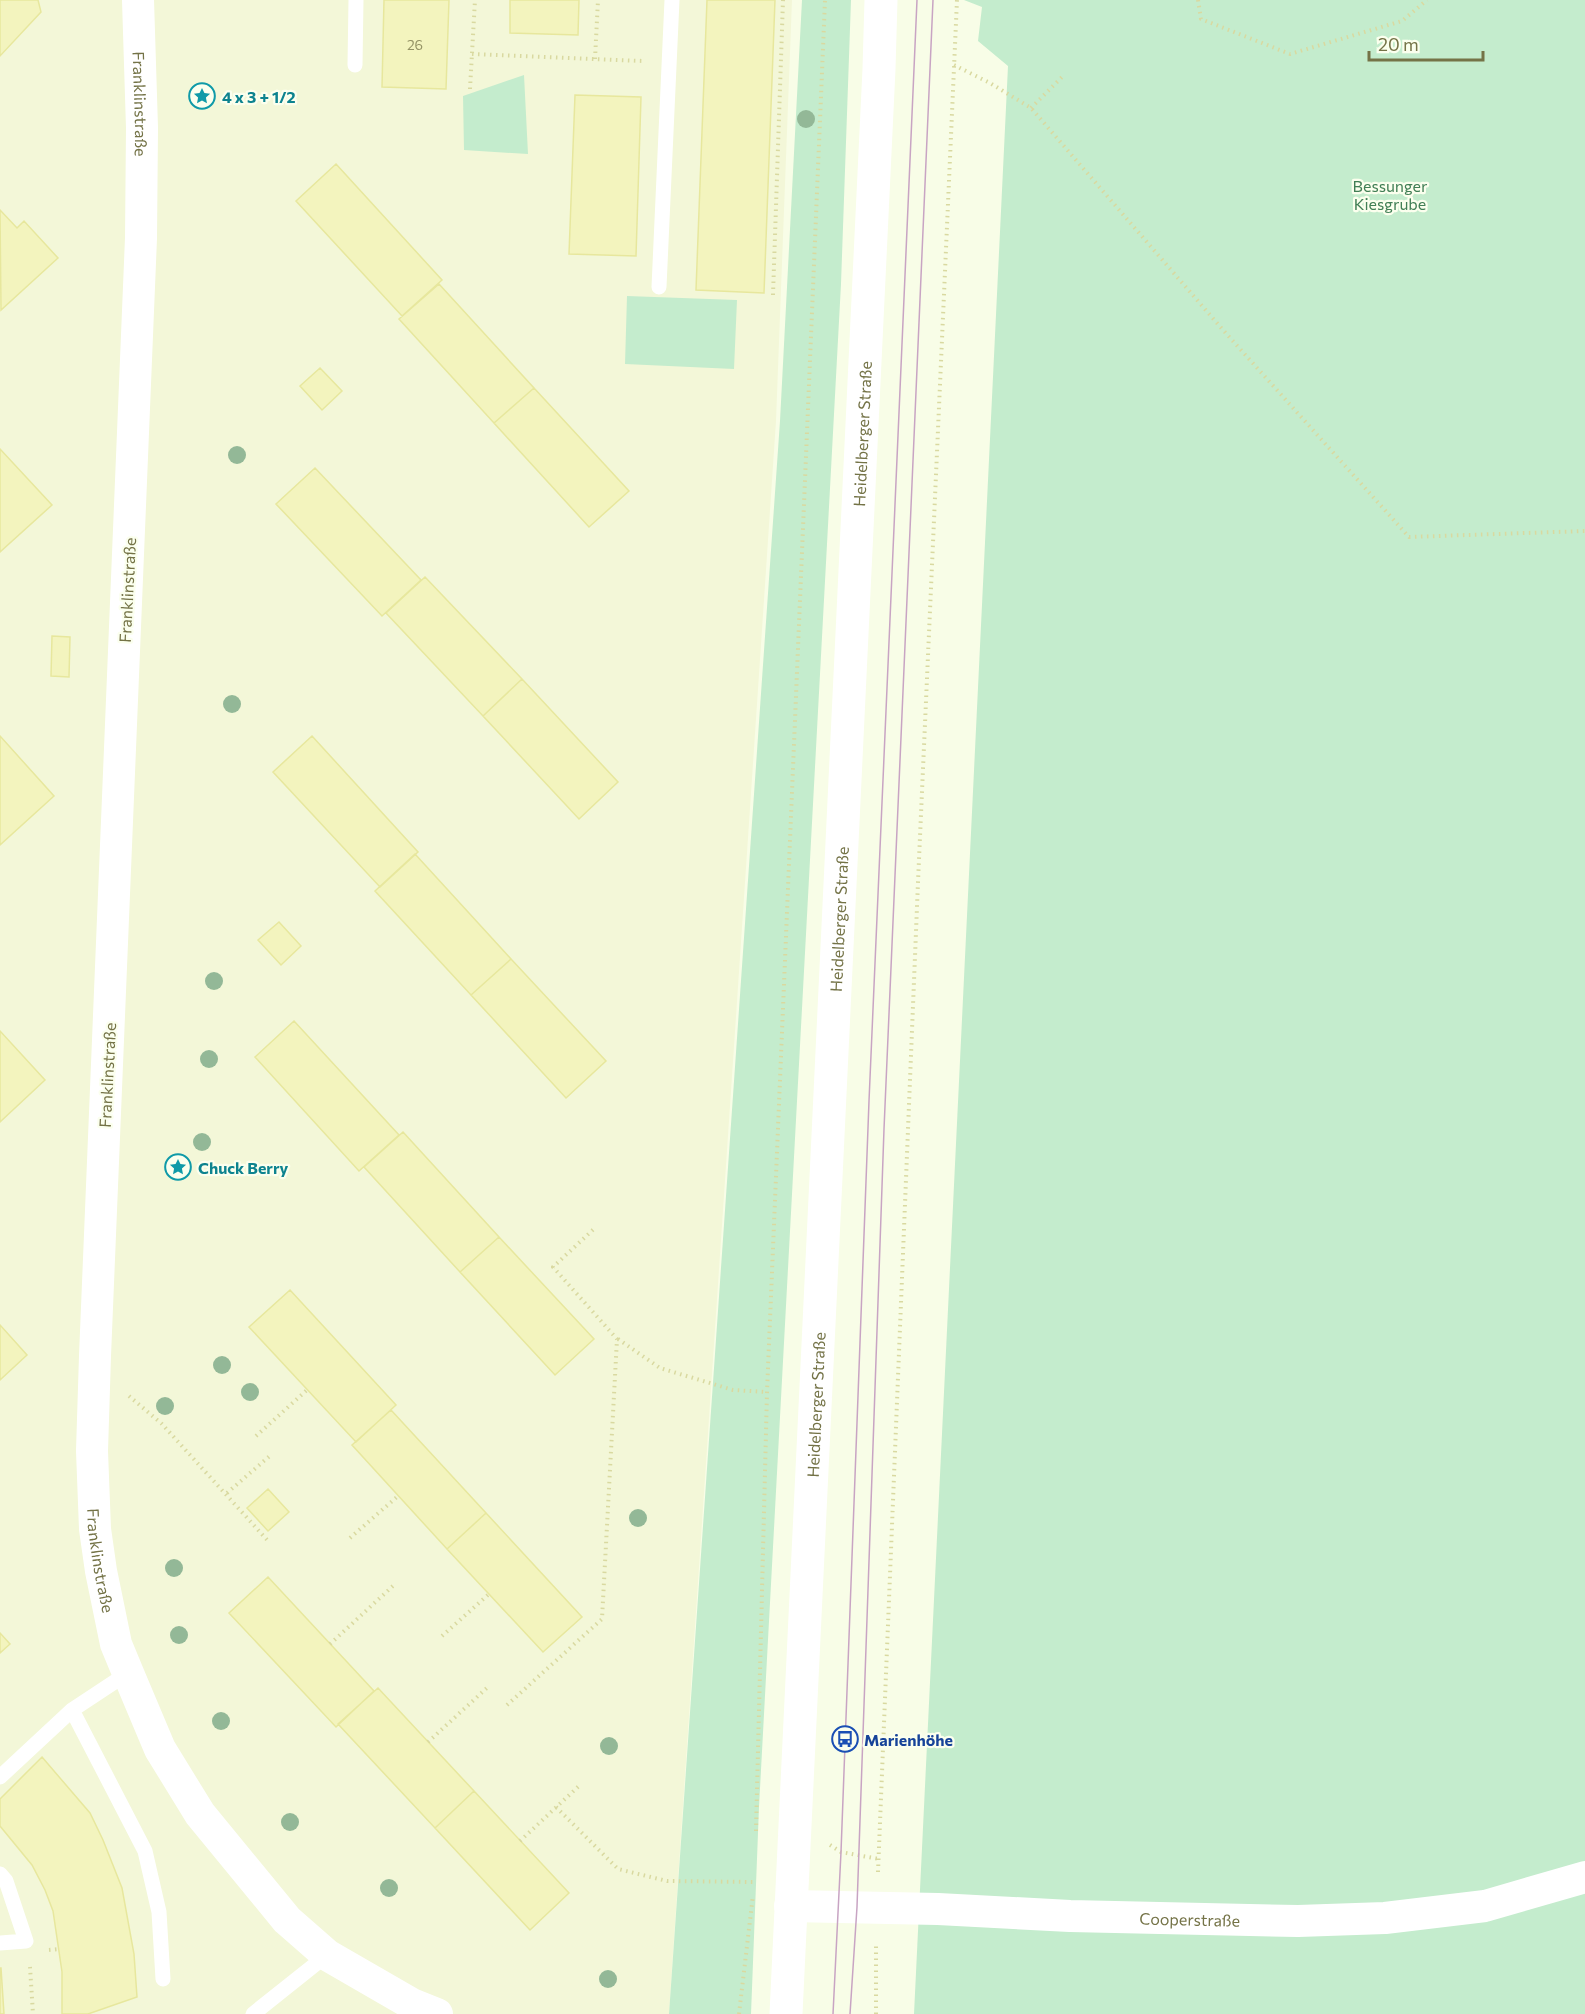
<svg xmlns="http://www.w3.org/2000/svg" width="1585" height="2014" font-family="Commissioner,sans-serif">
	<rect width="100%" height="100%" fill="#f8fde7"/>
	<path fill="#f3f7d8" d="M 0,0 L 792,0 L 776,421 L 669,2014 L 0,2014 Z"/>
	<path fill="#c4eccd" d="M 802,0 L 851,0 L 841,284 L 759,1807 L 751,2014 L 669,2014 L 780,421 Z
		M 964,0 L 1585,0 L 1585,2014 L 914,2014 L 1008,66 L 978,41 L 982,7 Z
		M 524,75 L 528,154 L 464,150 L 463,96 Z
		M 627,296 L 737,300 L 734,369 L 625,364 Z"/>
	<path fill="#f3f4be" stroke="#e7e79d" stroke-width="1.5" d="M 0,0 L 38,0 L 41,12 L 0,56 Z
		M 384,0 L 449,0 L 446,89 L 382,87 Z
		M 510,0 L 579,0 L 578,35 L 510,33 Z
		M 707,0 L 775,0 L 764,293 L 696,290 Z
		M 575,95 L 641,97 L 636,256 L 569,254 Z
		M 336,164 L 442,280 L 402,316 L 296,201 Z
		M 0,210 L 17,228 L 24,221 L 58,258 L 1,310 Z
		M 439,284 L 534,388 L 494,423 L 399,319 Z
		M 320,368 L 342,391 L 322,410 L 300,386 Z
		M 534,388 L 629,491 L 589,527 L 494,423 Z
		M 0,449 L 52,505 L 0,552 Z
		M 315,468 L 421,580 L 382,616 L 276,504 Z
		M 425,577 L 522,679 L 483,716 L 386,613 Z
		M 52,636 L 70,637 L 69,677 L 51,676 Z
		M 522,679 L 618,782 L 579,819 L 483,716 Z
		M 0,736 L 54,796 L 0,845 Z
		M 312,736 L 418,852 L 380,887 L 273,772 Z
		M 415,854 L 511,959 L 471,995 L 375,891 Z
		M 279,922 L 301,946 L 281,965 L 258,940 Z
		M 511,959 L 606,1061 L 566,1098 L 471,995 Z
		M 294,1021 L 399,1135 L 359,1171 L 255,1057 Z
		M 0,1031 L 45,1080 L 0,1122 Z
		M 403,1132 L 499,1237 L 460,1272 L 364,1167 Z
		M 499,1237 L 594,1339 L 555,1375 L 460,1272 Z
		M 290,1290 L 396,1405 L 356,1442 L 249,1327 Z
		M 0,1325 L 27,1355 L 0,1380 Z
		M 391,1410 L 486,1513 L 447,1549 L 352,1445 Z
		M 268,1489 L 289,1512 L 268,1531 L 247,1508 Z
		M 486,1513 L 582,1617 L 543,1652 L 447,1549 Z
		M 268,1577 L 374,1691 L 336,1727 L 229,1613 Z
		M 0,1633 L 10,1644 L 0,1653 Z
		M 378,1688 L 474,1791 L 435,1828 L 338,1724 Z
		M 42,1757 L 90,1813 L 103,1840 L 122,1888 L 134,1954 L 137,1997 L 88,2014 L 62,2014 L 62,1972 L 53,1911 L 45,1890 L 32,1865 L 0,1826 L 0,1799 Z
		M 474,1791 L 569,1893 L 530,1930 L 435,1828 Z
		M 0,1968 L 1,1968 L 4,2014 L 0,2014 Z"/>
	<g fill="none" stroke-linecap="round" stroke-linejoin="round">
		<path stroke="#d9d9a0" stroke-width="4" stroke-dasharray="1.5 4.5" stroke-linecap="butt" d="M 1198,0 L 1201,19 L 1290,54 L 1402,21 L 1427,0
			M 472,54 L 643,61
			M 595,59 L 598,0
			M 954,65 L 990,83 L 1031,108 L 1223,330 L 1409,537 L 1585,531
			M 470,89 L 475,0
			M 1031,108 L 1064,75
			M 773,295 L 783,0
			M 618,1339 L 660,1368 L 733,1390 L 767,1392
			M 129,1396 L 162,1424 L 269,1542
			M 256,1436 L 307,1390
			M 227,1493 L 272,1454
			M 350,1538 L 398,1496
			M 442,1636 L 489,1594
			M 330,1644 L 394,1585
			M 507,1705 L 602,1619 L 617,1339 L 553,1267 L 596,1227
			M 428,1742 L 489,1686
			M 556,1807 L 618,1869 L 667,1881 L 754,1882
			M 756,1831 L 767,1392 L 825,0
			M 520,1841 L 580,1785
			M 830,1845 L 841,1852 L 879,1859
			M 878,1872 L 918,882 L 957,0
			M 49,1950 L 60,1949
			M 30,1967 L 33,2014
			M 739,2014 L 753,1895
			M 876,2014 L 876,1943"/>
		<path stroke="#fff" stroke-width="15" d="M 355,65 L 356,0
			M 659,287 L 672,0
			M 72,1710 L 145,1851 L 159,1912 L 163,1979
			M 0,1777 L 72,1710 L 128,1673
			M 0,1874 L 6,1881 L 26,1941 L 0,1943
			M 253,2014 L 327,1955"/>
		<g stroke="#fff" stroke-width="32">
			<path id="s1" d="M 138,0 L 142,128 L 141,238 L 95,1356 L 92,1451 L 95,1529 L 101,1571 L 116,1644 L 128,1673 L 160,1749 L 200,1814 L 287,1920 L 327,1955 L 412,2004 L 437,2014"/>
			<path id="s2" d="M 790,1906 L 938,1909 L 1070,1916 L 1298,1921 L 1385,1918 L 1485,1906 L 1585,1877"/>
		</g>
		<path stroke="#fff" stroke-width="33" id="s3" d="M 786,2014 L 879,69 L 881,0"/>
		<path stroke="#c8a4c3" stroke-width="1.5" d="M 833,2014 L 841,1852 L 869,1101 L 917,0
			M 850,2014 L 857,1907 L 884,1129 L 933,0"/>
	</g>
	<g fill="#93b897">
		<circle cx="806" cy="119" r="9"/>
		<circle cx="237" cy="455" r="9"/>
		<circle cx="232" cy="704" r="9"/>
		<circle cx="214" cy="981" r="9"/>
		<circle cx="209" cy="1059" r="9"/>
		<circle cx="202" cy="1142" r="9"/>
		<circle cx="222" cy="1365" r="9"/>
		<circle cx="250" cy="1392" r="9"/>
		<circle cx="165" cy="1406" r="9"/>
		<circle cx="638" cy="1518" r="9"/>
		<circle cx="174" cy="1568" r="9"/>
		<circle cx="179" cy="1635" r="9"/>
		<circle cx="221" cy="1721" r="9"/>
		<circle cx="609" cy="1746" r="9"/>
		<circle cx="290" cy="1822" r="9"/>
		<circle cx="389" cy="1888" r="9"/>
		<circle cx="608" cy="1979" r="9"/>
	</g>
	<defs>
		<g id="sight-ring" transform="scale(1.35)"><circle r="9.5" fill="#fbffee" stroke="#0f9aa8" stroke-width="1.5"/><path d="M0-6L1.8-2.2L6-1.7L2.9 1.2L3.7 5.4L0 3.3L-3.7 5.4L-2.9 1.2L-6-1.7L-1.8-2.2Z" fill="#0f9aa8"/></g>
		<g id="bus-ring" transform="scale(1.35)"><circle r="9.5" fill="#fbffee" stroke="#1a4fb4" stroke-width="1.5"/><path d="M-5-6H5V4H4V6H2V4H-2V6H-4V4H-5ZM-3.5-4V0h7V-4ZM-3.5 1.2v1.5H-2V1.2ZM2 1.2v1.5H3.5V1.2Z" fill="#1a4fb4"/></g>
	</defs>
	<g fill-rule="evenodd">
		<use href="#sight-ring" x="202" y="96"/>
		<use href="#sight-ring" x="178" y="1167"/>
		<use href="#bus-ring" x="845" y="1739"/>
	</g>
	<g text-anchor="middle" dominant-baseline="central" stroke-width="4.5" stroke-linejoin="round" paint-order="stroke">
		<g font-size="14" fill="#949365">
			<text x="415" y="44">26</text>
		</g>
		<g font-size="16" font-weight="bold" fill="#0d838f" stroke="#fbffee" text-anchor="start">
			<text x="222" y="96">4 x 3 + 1/2</text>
			<text x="198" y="1167">Chuck Berry</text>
		</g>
		<g font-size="16" fill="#747347" stroke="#fbffee">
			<text stroke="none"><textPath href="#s1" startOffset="104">Franklinstraße</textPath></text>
			<text stroke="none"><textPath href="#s3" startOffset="1582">Heidelberger Straße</textPath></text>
			<text transform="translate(127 590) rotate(-87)">Franklinstraße</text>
			<text stroke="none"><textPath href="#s3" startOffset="1096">Heidelberger Straße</textPath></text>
			<text transform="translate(107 1075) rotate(-87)">Franklinstraße</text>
			<text stroke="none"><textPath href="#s3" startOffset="610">Heidelberger Straße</textPath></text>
			<text stroke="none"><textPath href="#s1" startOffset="1562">Franklinstraße</textPath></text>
			<text stroke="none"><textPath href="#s2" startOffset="400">Cooperstraße</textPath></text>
		</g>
		<g font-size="16" fill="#417f55" stroke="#fbffee">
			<text x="1390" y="185">Bessunger<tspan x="1390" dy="18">Kiesgrube</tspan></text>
		</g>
		<g font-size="16" font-weight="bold" fill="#164399" stroke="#fbffee" text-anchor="start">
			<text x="864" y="1739">Marienhöhe</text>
		</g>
	</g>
	<path d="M1369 51v9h114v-9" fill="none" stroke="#747347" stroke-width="3"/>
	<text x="1378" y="51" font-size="18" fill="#747347" stroke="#fbffee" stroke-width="4.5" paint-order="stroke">20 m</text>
</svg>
